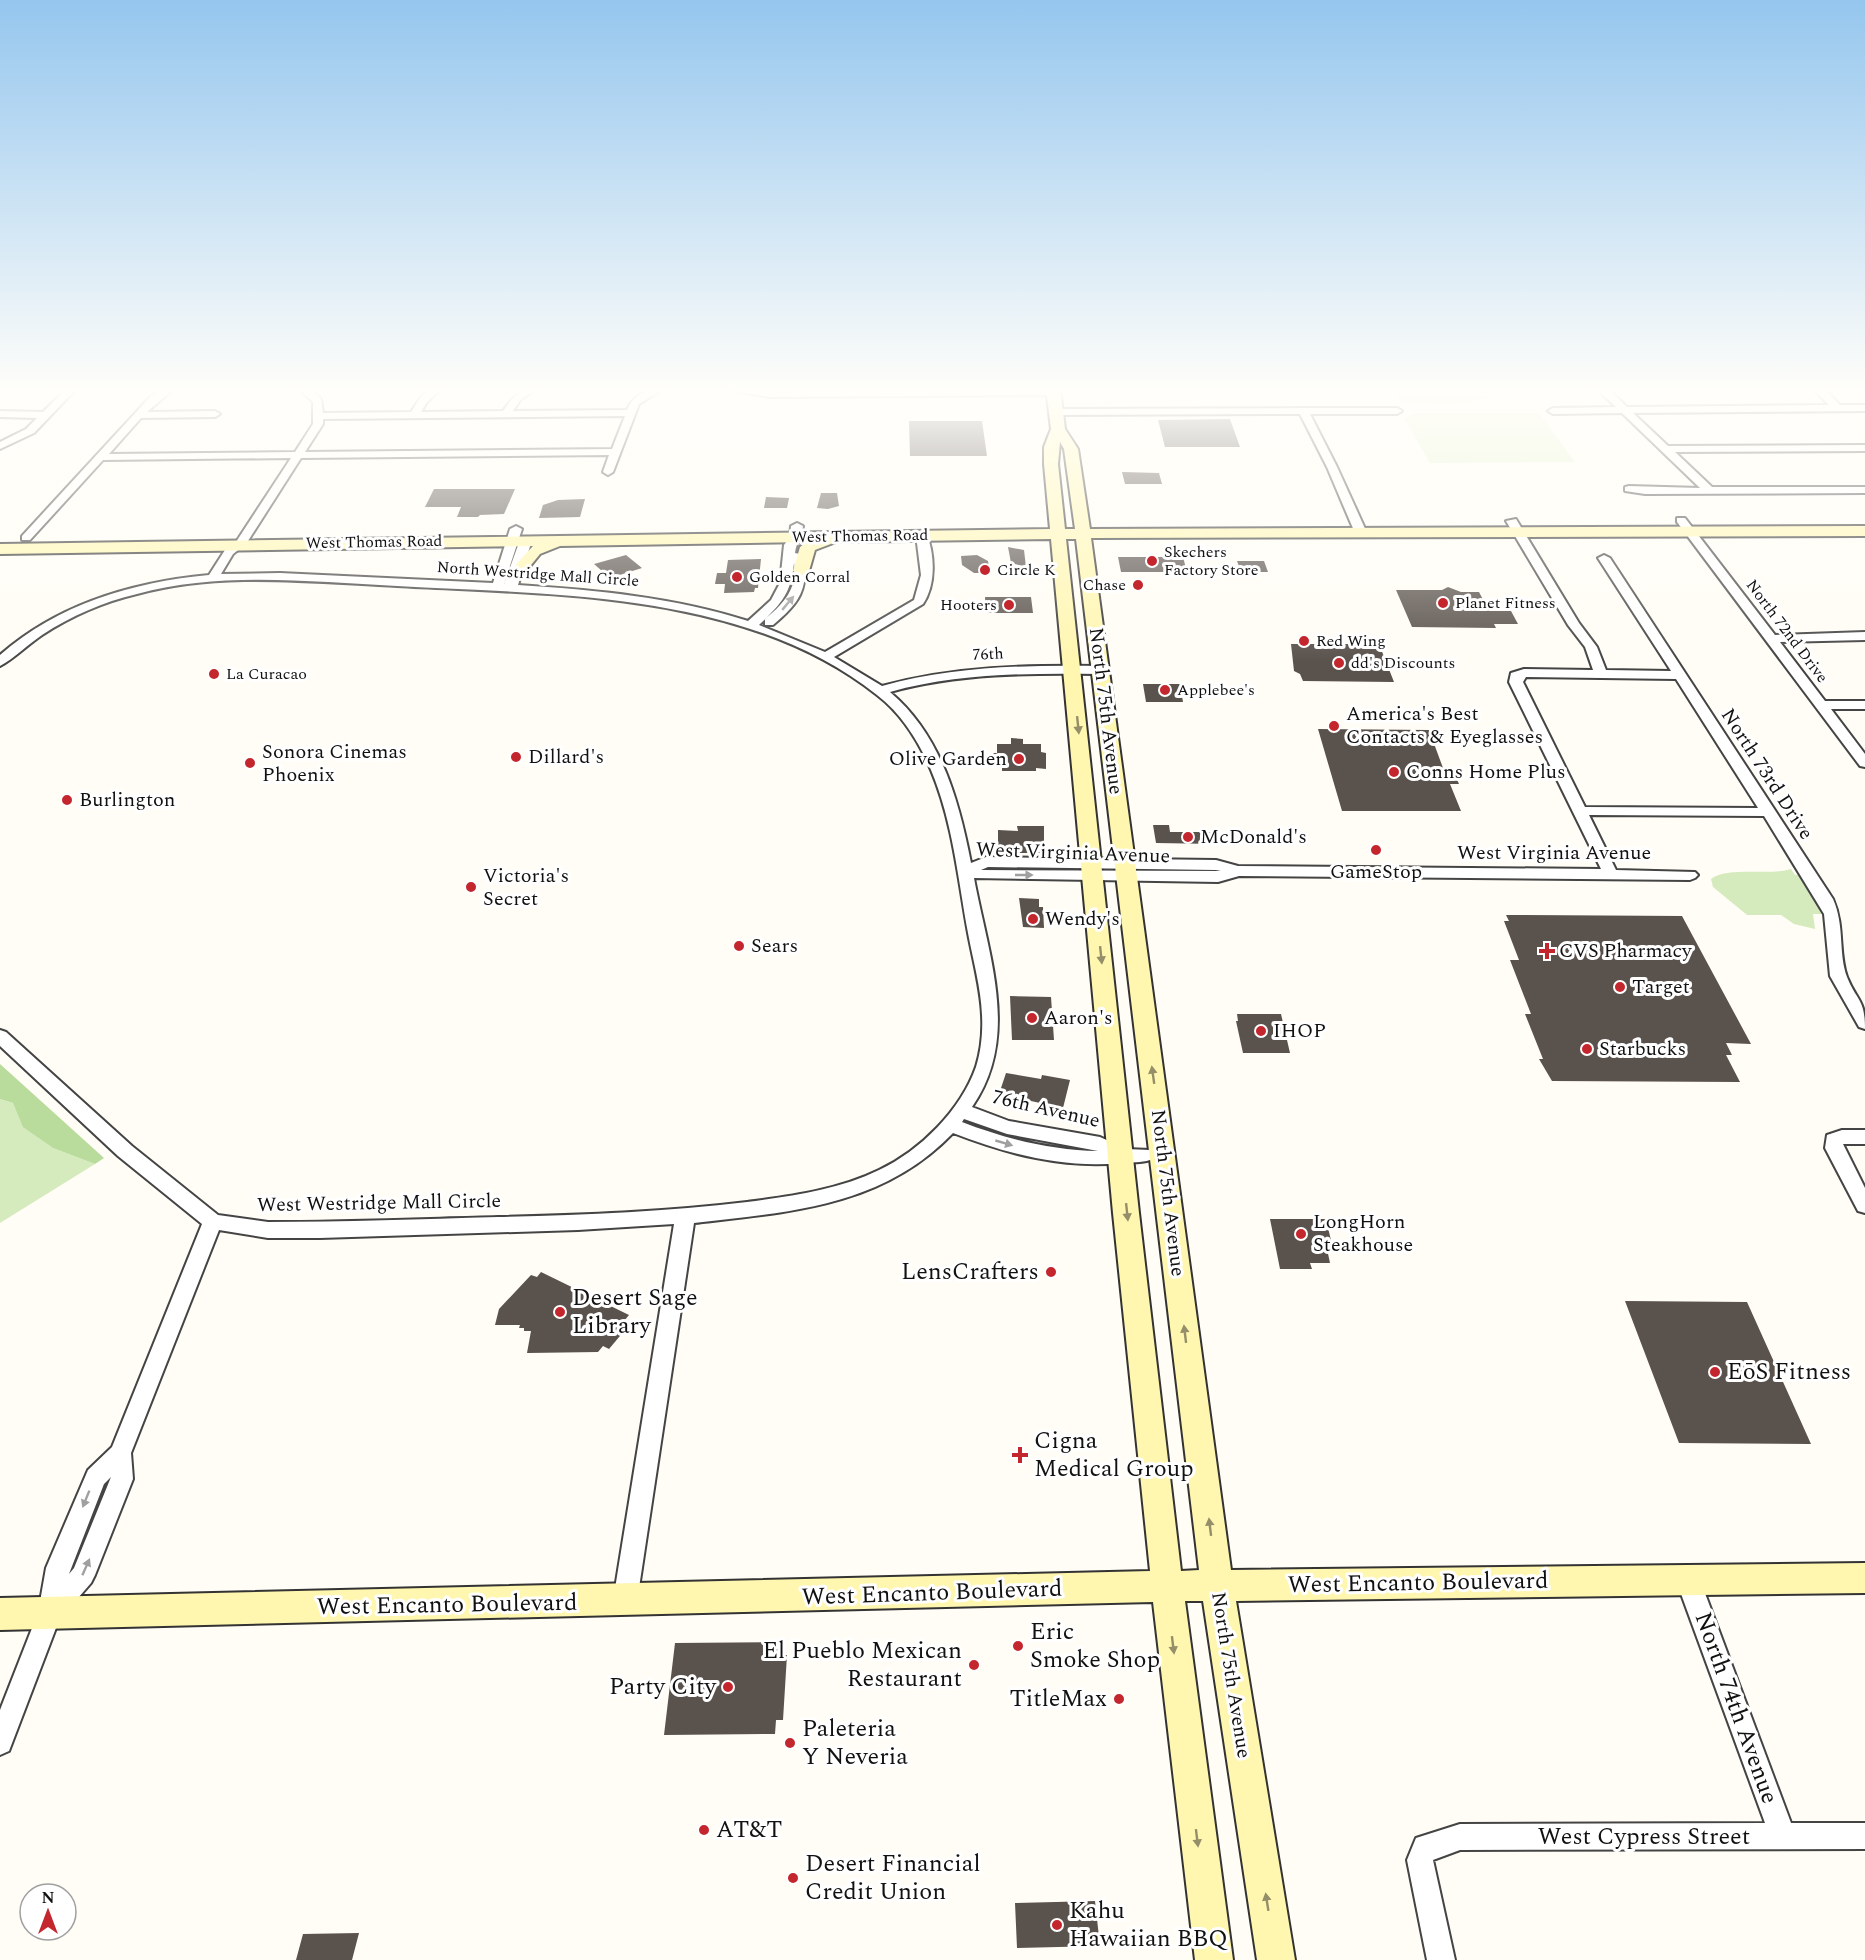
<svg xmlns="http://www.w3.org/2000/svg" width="1865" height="1960" font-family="Spectral,serif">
	<rect width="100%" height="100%" fill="#fffdf5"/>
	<path fill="#d5ebbd" d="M 1791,869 L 1795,875 L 1801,874 L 1822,914 L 1813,914 L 1815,929 L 1794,924 L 1781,915 L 1747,915 L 1713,887 L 1711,879 C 1727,866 1771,876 1791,869 Z
		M 0,1099 L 13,1103 L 24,1127 L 53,1148 L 95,1164 L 0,1223 Z"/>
	<path fill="#b9dc9c" d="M 0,1064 L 104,1158 L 95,1164 L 53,1148 L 23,1127 L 13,1103 L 0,1099 Z"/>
	<path fill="#e6f2cf" d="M 1393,388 L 1508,388 C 1478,409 1437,402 1401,402 Z
		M 1418,413 L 1539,413 L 1575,462 L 1430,463 L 1404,418 Z"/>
	<path fill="#5a524d" d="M 1230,419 L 1240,447 L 1165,447 L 1158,420 Z
		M 909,421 L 982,421 L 987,456 L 910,456 Z
		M 1122,472 L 1159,473 L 1162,484 L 1125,484 Z
		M 434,489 L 515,489 L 504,514 L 480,515 L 478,517 L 457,517 L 461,507 L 425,507 Z
		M 821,493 L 837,493 L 839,506 L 828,509 L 817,508 Z
		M 766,497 L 789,498 L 787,508 L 764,508 Z
		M 585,499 L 580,517 L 539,518 L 543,505 L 558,500 Z
		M 1008,547 L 1024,550 L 1026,567 L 1011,563 Z
		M 626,555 L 642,568 L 610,578 L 594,564 Z
		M 977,555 L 988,561 L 990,573 L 974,573 L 962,565 L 961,556 Z
		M 1118,557 L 1183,557 L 1187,572 L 1121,572 Z
		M 761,559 L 758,588 L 755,588 L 754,592 L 724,593 L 725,584 L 715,584 L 717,573 L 726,573 L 728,560 Z
		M 1237,561 L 1264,561 L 1268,572 L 1241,572 Z
		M 1448,587 L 1461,592 L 1479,592 L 1489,611 L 1511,611 L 1518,624 L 1494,624 L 1496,628 L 1412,627 L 1396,590 L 1442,590 Z
		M 985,597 L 1031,597 L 1033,613 L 986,613 Z
		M 1291,644 L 1379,644 L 1394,682 L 1303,681 L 1300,674 L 1294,671 Z
		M 1143,684 L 1185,684 L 1188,696 L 1182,696 L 1183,702 L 1146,702 Z
		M 1318,729 L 1429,730 L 1443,768 L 1452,768 L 1459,784 L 1450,784 L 1461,811 L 1342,811 Z
		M 1011,738 L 1023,739 L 1023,744 L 1041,744 L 1041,752 L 1046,753 L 1046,769 L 1036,768 L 1036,771 L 1002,771 L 1002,768 L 996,768 L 996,765 L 993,765 L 993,753 L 997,753 L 997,744 L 1011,744 Z
		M 1153,825 L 1169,825 L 1170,832 L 1214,832 L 1217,844 L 1156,843 Z
		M 1017,826 L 1044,826 L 1044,853 L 1020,853 L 1010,851 L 1010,848 L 998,848 L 998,830 L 1018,831 Z
		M 1019,898 L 1039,899 L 1039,907 L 1043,907 L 1044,928 L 1023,927 Z
		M 1506,915 L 1682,916 L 1751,1044 L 1726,1043 L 1732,1055 L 1726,1055 L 1740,1082 L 1552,1081 L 1539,1059 L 1543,1059 L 1525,1014 L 1531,1014 L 1510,960 L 1519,960 L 1504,921 L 1509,921 Z
		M 1010,996 L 1051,997 L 1054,1040 L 1012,1040 Z
		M 1237,1014 L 1281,1014 L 1290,1053 L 1243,1053 L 1236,1021 L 1238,1021 Z
		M 1006,1073 L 1041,1079 L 1042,1075 L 1070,1080 L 1063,1108 L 999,1094 Z
		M 1270,1219 L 1326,1219 L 1333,1249 L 1327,1249 L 1330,1263 L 1310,1263 L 1312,1269 L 1280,1269 Z
		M 541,1272 L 629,1315 L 624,1321 L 630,1324 L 609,1349 L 603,1346 L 598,1352 L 527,1353 L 531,1331 L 524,1331 L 524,1328 L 519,1328 L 520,1325 L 495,1325 L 499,1309 L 531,1275 L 537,1277 Z
		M 1625,1301 L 1747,1302 L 1811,1444 L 1679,1443 Z
		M 778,1642 L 777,1655 L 787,1655 L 783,1720 L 776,1720 L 775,1734 L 664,1735 L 675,1643 Z
		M 1095,1901 L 1100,1946 L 1017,1948 L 1015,1903 Z
		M 359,1933 L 352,1960 L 296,1960 L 303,1934 Z"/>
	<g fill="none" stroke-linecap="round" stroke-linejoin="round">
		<g stroke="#444" stroke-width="4">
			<path id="street" d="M 67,388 L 77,388 L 34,433 L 0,449 L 0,442 L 26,429 L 37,418 L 0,417 L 0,411 L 43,412 Z
				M 163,388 L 175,388 L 147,412 L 215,411 L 220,414 L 215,417 L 141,418 L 109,454 L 295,452 L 313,424 L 313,402 L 298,388 L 309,388 L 321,399 L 323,413 L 411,412 L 420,398 L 431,388 L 442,388 L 427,402 L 421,412 L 503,411 C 513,397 520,388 539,388 L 521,399 L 513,411 L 627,410 C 633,395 649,388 665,388 L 639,404 L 613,472 L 608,475 L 603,472 L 609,455 L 301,458 L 246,544 L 233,554 L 221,574 L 280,573 L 493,583 L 510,529 L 516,526 L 522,529 L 504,584 L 520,540 L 526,537 L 532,540 L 518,585 C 595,590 674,597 748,621 L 771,600 L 780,583 L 784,545 L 790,537 L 791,526 L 797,523 L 803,526 C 802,536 796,543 795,553 L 805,555 C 807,590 801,602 773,625 L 765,625 L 765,619 C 783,604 798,589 794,563 C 791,594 781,604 759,625 L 825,652 L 914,600 L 921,575 L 916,535 L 926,533 C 935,554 936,585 923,604 L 834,657 L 882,686 C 954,666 1027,665 1101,666 L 1107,670 L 1101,674 C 1030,673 959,673 890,692 C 941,735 959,801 971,863 L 986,857 L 1216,860 L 1238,866 L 1601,869 L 1509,682 L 1511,673 L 1524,669 L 1593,670 L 1585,647 L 1568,625 L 1506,521 L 1516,519 L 1579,623 L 1597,647 L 1606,670 L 1671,671 L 1598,558 L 1604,555 L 1610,558 L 1833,899 C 1845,926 1838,953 1847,977 C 1857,1002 1865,998 1865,1029 L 1859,1027 L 1830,976 L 1824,914 L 1764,816 L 1589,815 L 1616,870 L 1695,872 L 1698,875 L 1695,878 L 1690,880 L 1239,876 L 1218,882 L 974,878 C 988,955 1021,1037 972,1107 L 1009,1121 L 1100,1137 L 1126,1149 L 1150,1150 L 1152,1155 L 1150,1160 C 1141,1163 1131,1162 1122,1163 C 1064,1169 1007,1154 953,1133 C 882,1207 790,1212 694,1223 L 637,1601 L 633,1609 L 625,1612 L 617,1609 L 613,1601 L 674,1224 L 578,1230 L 320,1238 L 268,1238 L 219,1230 L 131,1453 L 133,1479 L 95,1575 L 91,1583 L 59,1620 L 9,1751 L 0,1755 L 0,1710 L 38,1613 L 46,1568 L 88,1470 L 112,1447 L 202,1224 L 118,1156 L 0,1046 L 0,1030 L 6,1032 L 132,1146 L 218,1215 L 268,1222 C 345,1222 421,1219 498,1217 C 581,1215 665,1212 747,1202 C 792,1196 838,1190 879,1170 C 920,1151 961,1110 976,1067 C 981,1051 983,1032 982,1015 C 981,988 973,960 968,933 C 958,879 953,822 931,770 C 919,742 902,714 877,695 C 746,591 555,595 397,586 C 310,582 222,571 137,594 C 103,602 71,616 42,635 C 27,645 15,658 0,666 L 0,655 C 58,604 133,582 209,575 L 225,550 L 236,542 L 291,458 L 103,460 L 30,540 L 22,540 L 22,536 L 150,397 ZM 625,416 L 612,449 L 305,452 L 323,424 L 323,419 ZM 1526,677 L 1676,679 L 1758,808 L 1585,807 L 1523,682 ZM 988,867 L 1216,870 L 1221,871 L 981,870 ZM 964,1119 L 1007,1134 L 1098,1151 C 1051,1150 1006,1139 962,1122 ZM 111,1477 L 74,1568 L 69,1574 L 104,1484 Z
				M 716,388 L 770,391 L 1054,389 L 1059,392 L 1054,395 L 770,397 Z
				M 1596,388 L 1607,388 L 1627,407 L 1829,405 L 1812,388 L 1823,388 L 1840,405 L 1865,405 L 1865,411 L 1633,413 L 1668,446 L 1865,445 L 1865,451 L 1675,452 L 1712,487 L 1865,487 L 1865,493 L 1645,494 L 1625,491 L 1625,487 L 1629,486 L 1700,488 L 1622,413 L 1553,414 L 1548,411 L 1553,408 L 1616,407 Z
				M 1303,408 L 1397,408 L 1402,411 L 1397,414 L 1310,414 L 1337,467 L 1367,533 L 1365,535 L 1355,533 L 1327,467 L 1300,414 L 1056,415 L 1051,412 L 1056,409 Z
				M 1677,518 L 1685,518 L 1775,635 L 1865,632 L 1865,640 L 1780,642 L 1825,701 L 1865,701 L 1865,709 L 1831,709 L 1865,754 L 1865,767 L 1860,766 L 1677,522 Z
				M 1842,1130 L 1865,1130 L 1865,1144 L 1843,1144 L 1865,1188 L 1865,1213 L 1858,1211 L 1825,1148 L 1827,1135 Z
				M 1688,1569 L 1696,1572 L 1700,1580 L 1791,1823 L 1865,1823 L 1865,1849 L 1460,1850 L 1433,1860 L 1455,1960 L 1427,1960 L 1407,1860 L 1416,1838 L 1460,1824 L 1765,1823 L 1676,1580 L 1680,1572 Z"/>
		</g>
		<g stroke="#333" stroke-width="4">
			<path id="secondary" d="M 1046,388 L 1060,388 L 1065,429 L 1078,449 L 1090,529 L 1865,526 L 1865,536 L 1091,538 L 1231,1570 L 1865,1563 L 1865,1593 L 1236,1601 L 1295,1960 L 1257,1960 L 1203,1601 L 1185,1601 L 1233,1960 L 1195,1960 L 1153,1602 L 0,1630 L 0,1598 L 1150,1571 L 1113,1213 L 1051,539 L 836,542 L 815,550 L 809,571 L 801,576 L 793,571 L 800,547 L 807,542 L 560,546 L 540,554 L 523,575 L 517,577 L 509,572 L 533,546 L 0,554 L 0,544 L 1050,529 L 1044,464 L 1044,447 L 1051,429 ZM 1060,442 L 1064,449 L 1075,529 L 1065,529 L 1058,464 ZM 1066,539 L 1076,539 L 1199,1570 L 1181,1571 L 1139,1213 Z"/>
		</g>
		<use href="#street" fill="#fff" fill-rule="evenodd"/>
		<use href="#secondary" fill="#fff6b0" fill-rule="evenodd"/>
	</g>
	<defs><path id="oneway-solid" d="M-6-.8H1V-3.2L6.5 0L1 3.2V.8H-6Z" transform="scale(1.5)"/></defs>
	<g fill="#a0a0a0">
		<use href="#oneway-solid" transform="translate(788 603) rotate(-50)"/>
		<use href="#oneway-solid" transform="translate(1024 875)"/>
		<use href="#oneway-solid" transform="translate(1004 1143) rotate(16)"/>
		<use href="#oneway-solid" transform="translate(86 1499) rotate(112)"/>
		<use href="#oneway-solid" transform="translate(86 1567) rotate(-66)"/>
	</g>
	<g fill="#948f68">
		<use href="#oneway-solid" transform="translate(1078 725) rotate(84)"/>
		<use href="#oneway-solid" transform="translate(1101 955) rotate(84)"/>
		<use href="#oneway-solid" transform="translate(1153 1075) rotate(-98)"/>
		<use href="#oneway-solid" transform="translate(1127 1212) rotate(84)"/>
		<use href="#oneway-solid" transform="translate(1185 1334) rotate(-97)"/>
		<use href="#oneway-solid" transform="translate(1210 1527) rotate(-97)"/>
		<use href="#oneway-solid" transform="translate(1173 1645) rotate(83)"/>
		<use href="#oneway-solid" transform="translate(1197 1838) rotate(83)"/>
		<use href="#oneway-solid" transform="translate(1267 1902) rotate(-99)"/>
	</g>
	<linearGradient id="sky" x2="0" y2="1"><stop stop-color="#95c6ee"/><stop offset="0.59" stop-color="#fffefa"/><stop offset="1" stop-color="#fffefa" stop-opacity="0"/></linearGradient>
	<rect width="1865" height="662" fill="url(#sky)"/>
	<g fill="#c4262e" stroke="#fff" stroke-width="2">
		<circle cx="1152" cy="561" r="6"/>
		<circle cx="985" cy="570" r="6"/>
		<circle cx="737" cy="577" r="6"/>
		<circle cx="1138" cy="585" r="6"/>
		<circle cx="1443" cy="603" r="6"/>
		<circle cx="1009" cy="605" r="6"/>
		<circle cx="1304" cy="641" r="6"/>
		<circle cx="1339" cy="663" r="6"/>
		<circle cx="214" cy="674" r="6"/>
		<circle cx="1165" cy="690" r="6"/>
		<circle cx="1334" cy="726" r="6"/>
		<circle cx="516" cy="757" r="6"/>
		<circle cx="1019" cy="759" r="6"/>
		<circle cx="250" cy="763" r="6"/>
		<circle cx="1394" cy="772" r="6"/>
		<circle cx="67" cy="800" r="6"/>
		<circle cx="1188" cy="837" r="6"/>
		<circle cx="1376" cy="850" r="6"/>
		<circle cx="471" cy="887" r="6"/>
		<circle cx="1033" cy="919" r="6"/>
		<circle cx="739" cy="946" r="6"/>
		<path d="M1544 942h6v6h6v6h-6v6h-6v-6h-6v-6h6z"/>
		<circle cx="1620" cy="987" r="6"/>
		<circle cx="1032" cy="1018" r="6"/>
		<circle cx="1261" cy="1031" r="6"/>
		<circle cx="1587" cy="1049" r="6"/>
		<circle cx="1301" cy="1234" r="6"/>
		<circle cx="1051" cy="1272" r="6"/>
		<circle cx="560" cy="1312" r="6"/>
		<circle cx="1715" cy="1372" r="6"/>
		<path d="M1017 1446h6v6h6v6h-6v6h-6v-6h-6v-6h6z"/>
		<circle cx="1018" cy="1646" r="6"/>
		<circle cx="974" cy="1665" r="6"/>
		<circle cx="728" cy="1687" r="6"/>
		<circle cx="1119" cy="1699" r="6"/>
		<circle cx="790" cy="1743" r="6"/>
		<circle cx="704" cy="1830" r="6"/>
		<circle cx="793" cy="1878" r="6"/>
		<circle cx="1057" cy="1925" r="6"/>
	</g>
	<g text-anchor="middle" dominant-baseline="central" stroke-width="6" stroke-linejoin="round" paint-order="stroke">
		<g font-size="16" fill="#111" stroke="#fff">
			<text transform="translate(860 536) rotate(-1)">West Thomas Road</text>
			<text transform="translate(374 542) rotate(-1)">West Thomas Road</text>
			<text transform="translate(538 574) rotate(4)">North Westridge Mall Circle</text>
			<text transform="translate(1787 631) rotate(53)">North 72nd Drive</text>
			<text transform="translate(988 654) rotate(-3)">76th</text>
		</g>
		<g font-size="16" fill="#111" stroke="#fff" text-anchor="start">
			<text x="1164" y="552">Skechers<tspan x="1164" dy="18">Factory Store</tspan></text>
			<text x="997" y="570">Circle K</text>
			<text x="749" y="577">Golden Corral</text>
			<text x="1126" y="585" text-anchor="end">Chase</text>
			<text x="1455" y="603">Planet Fitness</text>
			<text x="997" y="605" text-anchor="end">Hooters</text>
			<text x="1316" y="641">Red Wing</text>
			<text x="1351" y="663">dd's Discounts</text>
			<text x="226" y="674">La Curacao</text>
			<text x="1177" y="690">Applebee's</text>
		</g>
		<g font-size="20" fill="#111" stroke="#fff">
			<text transform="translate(1106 711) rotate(83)">North 75th Avenue</text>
			<text transform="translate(1767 774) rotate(57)">North 73rd Drive</text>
			<text transform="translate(1073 853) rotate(2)">West Virginia Avenue</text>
			<text x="1554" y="853">West Virginia Avenue</text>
			<text transform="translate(1046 1109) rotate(13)">76th Avenue</text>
			<text transform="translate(1168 1193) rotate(83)">North 75th Avenue</text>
			<text transform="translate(379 1203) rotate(-1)">West Westridge Mall Circle</text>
			<text transform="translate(1231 1675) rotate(81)">North 75th Avenue</text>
		</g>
		<g font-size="20" fill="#111" stroke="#fff" text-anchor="start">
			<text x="1346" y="714">America's Best<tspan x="1346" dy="23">Contacts &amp; Eyeglasses</tspan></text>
			<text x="262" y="752">Sonora Cinemas<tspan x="262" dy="23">Phoenix</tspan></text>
			<text x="528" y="757">Dillard's</text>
			<text x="1007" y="759" text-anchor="end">Olive Garden</text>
			<text x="1406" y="772">Conns Home Plus</text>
			<text x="79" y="800">Burlington</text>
			<text x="1200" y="837">McDonald's</text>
			<text x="1376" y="872" text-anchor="middle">GameStop</text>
			<text x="483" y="876">Victoria's<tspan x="483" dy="23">Secret</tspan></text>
			<text x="1045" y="919">Wendy's</text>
			<text x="751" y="946">Sears</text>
			<text x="1559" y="951">CVS Pharmacy</text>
			<text x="1632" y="987">Target</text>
			<text x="1044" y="1018">Aaron's</text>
			<text x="1273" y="1031">IHOP</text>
			<text x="1599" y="1049">Starbucks</text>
			<text x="1313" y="1222">LongHorn<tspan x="1313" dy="23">Steakhouse</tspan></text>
		</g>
		<g font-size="24" fill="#111" stroke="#fff" text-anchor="start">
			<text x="1039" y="1272" text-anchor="end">LensCrafters</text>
			<text x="572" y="1298">Desert Sage<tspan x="572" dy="28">Library</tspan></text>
			<text x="1727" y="1372">EōS Fitness</text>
			<text x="1034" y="1441">Cigna<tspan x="1034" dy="28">Medical Group</tspan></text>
			<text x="1030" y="1632">Eric<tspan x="1030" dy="28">Smoke Shop</tspan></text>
			<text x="962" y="1651" text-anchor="end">El Pueblo Mexican<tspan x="962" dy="28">Restaurant</tspan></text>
			<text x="716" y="1687" text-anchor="end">Party City</text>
			<text x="1107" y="1699" text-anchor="end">TitleMax</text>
			<text x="802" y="1729">Paleteria<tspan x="802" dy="28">Y Neveria</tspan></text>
			<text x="716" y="1830">AT&amp;T</text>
			<text x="805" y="1864">Desert Financial<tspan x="805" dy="28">Credit Union</tspan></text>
			<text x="1069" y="1911">Kahu<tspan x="1069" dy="28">Hawaiian BBQ</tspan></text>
		</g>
		<g font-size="24" fill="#111" stroke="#fff">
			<text transform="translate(1418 1583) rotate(-1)">West Encanto Boulevard</text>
			<text transform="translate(932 1593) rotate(-2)">West Encanto Boulevard</text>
			<text transform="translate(447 1605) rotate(-1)">West Encanto Boulevard</text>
			<text transform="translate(1736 1708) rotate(70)">North 74th Avenue</text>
			<text x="1644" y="1837">West Cypress Street</text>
		</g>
	</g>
	<g transform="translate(48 1912)"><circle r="28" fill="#ffffff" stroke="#a0a0a0" stroke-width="1.5"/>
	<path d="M0-4.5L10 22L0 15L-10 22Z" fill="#c4262e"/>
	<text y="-9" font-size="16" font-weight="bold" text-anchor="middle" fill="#111111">N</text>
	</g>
</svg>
